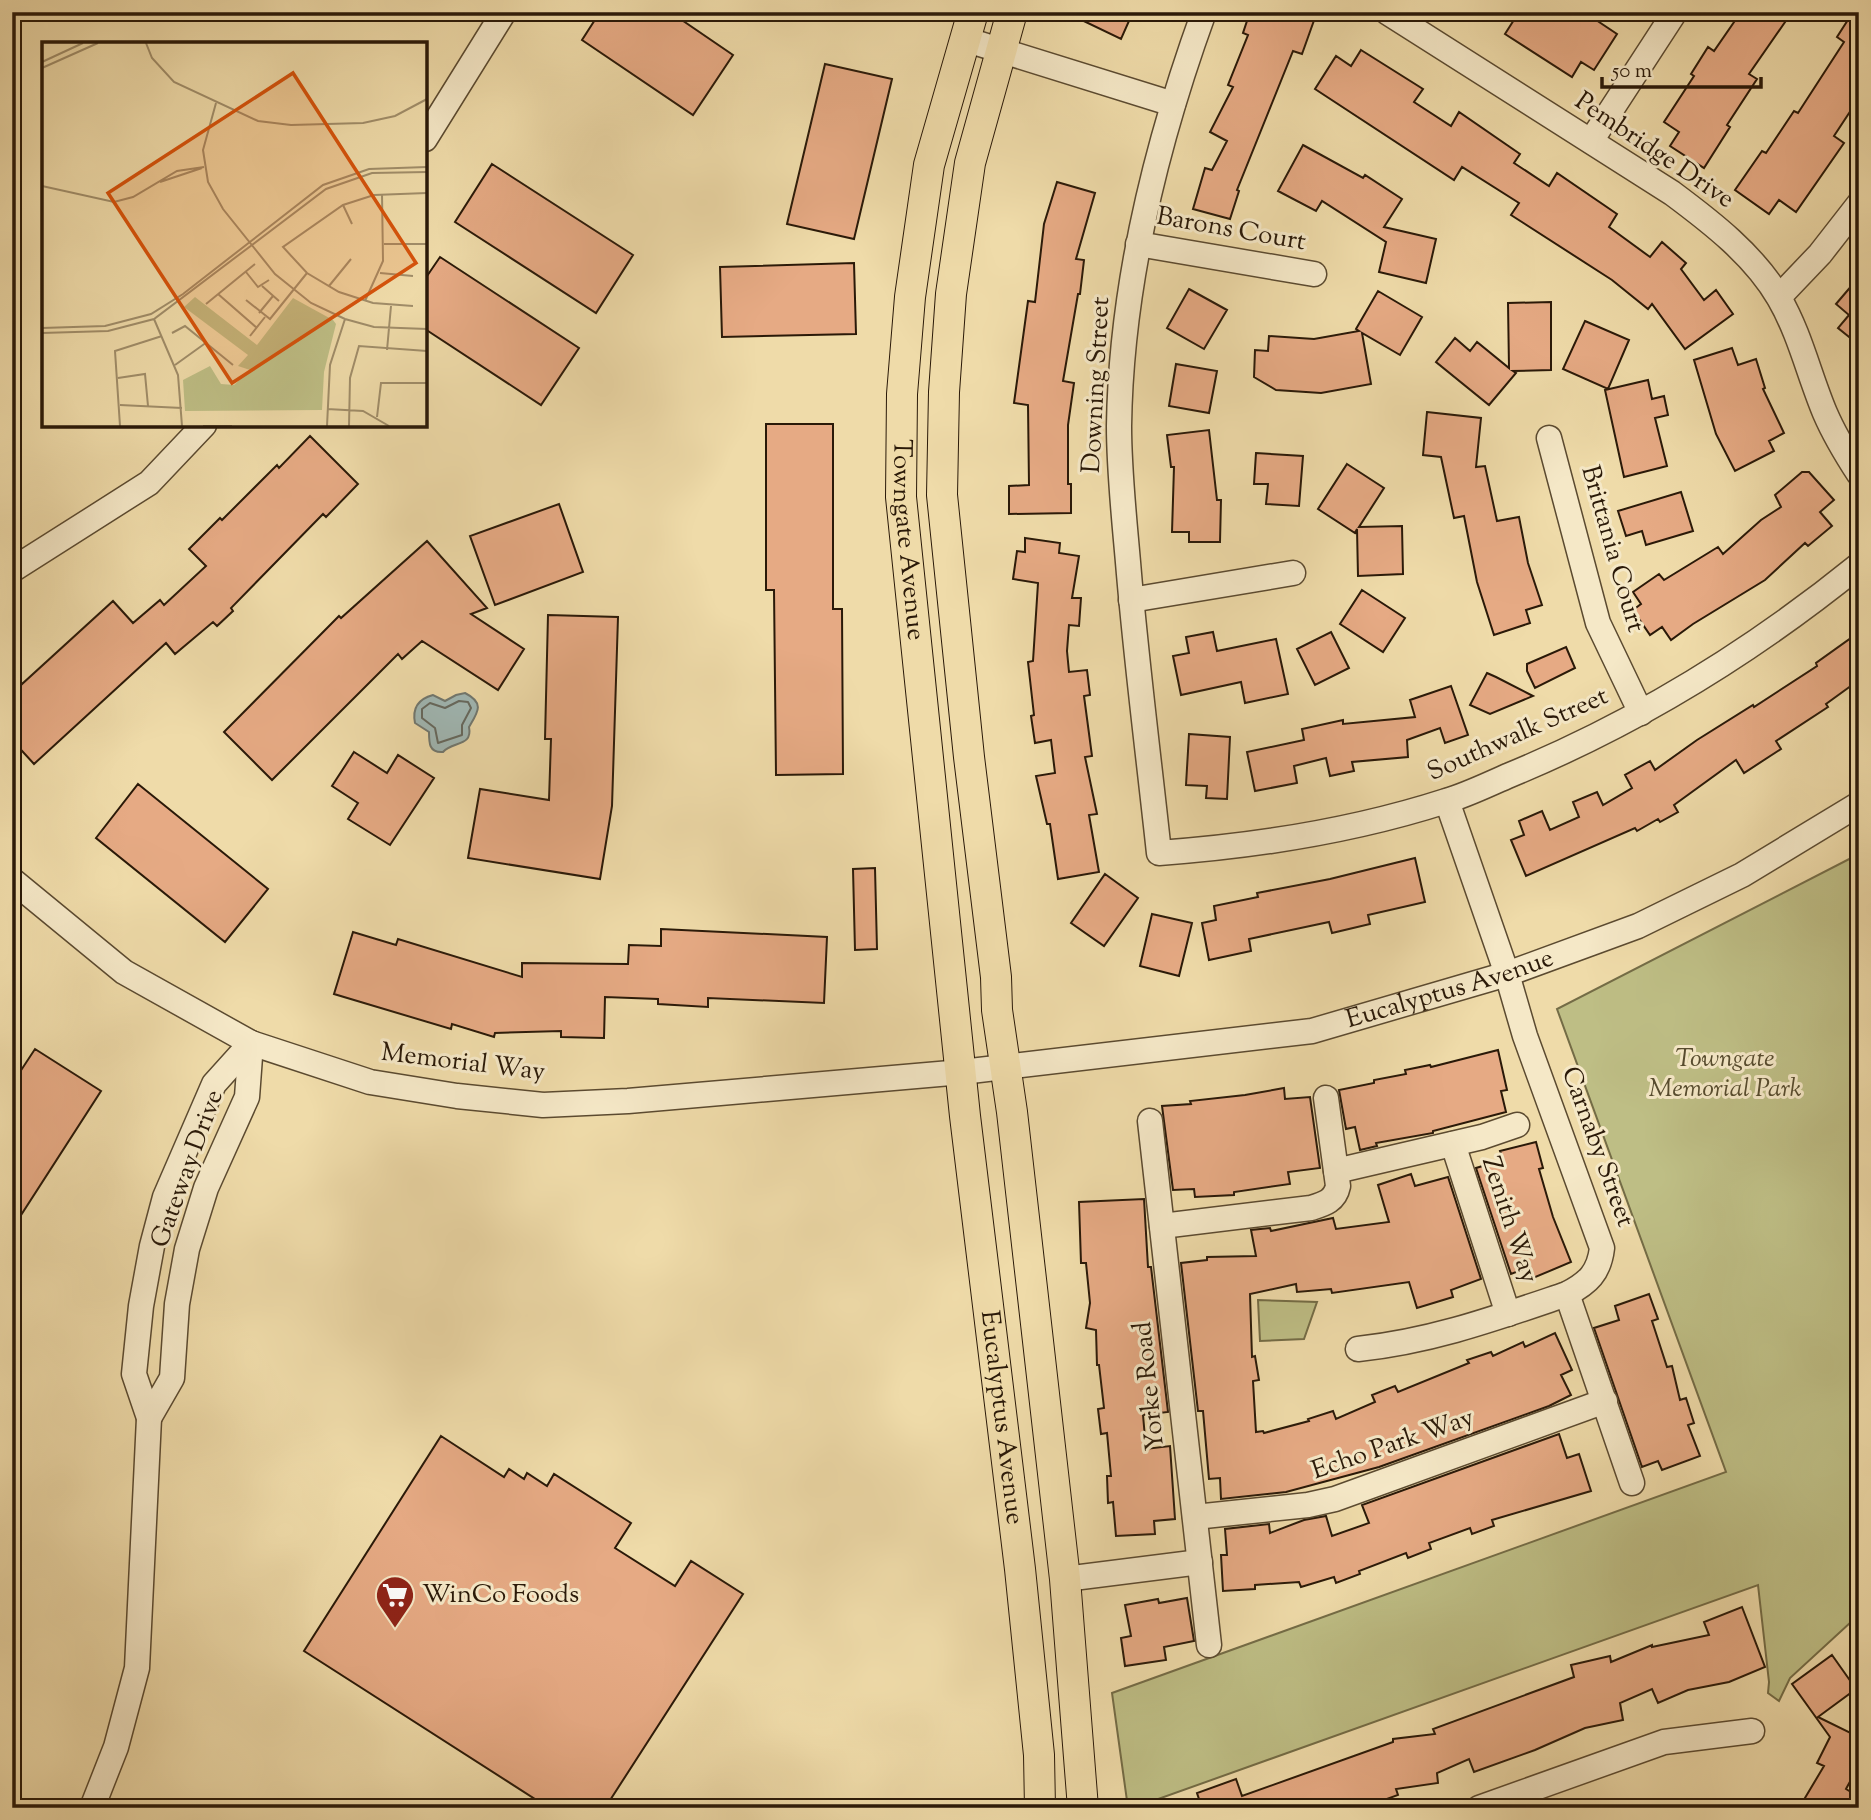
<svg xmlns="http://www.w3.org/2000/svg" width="1871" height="1820" font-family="'Sorts Mill Goudy',serif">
	<rect width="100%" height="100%" fill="#efdba9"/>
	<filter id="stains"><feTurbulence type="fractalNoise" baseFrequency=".00286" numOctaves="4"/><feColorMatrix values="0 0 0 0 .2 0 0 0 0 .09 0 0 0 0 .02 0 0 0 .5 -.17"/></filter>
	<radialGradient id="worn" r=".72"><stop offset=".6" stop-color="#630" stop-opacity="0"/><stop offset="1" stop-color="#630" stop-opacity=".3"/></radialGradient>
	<path fill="#bebe85" stroke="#746c46" stroke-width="2" d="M 1859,854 L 1859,1627 L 1851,1622 L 1790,1678 L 1779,1701 L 1768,1693 L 1769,1682 L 1758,1585 L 1133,1808 L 1128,1808 L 1112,1693 L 1726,1472 L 1557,1009 Z
		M 1258,1300 L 1317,1302 L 1304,1339 L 1260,1341 Z"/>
	<path fill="#a0b8b5" stroke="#717870" stroke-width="2" d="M 465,693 C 485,703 478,712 469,727 C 473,747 452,741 443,752 C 429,753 429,743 429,732 L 415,723 C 412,708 418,699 433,695 L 445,701 L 456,695 Z"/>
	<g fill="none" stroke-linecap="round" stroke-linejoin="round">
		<path stroke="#65685e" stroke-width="2" d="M 459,701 L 468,702 L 471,708 L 462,725 L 462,735 L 438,743 L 435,728 L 422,718 L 422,709 L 430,703 L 445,708 Z"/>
	</g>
	<path fill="#e6aa84" stroke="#2a1908" stroke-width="2" d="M 600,12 L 670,12 L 733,55 L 693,115 L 582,40 Z
		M 1065,12 L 1133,12 L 1121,39 Z
		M 1250,12 L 1317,12 L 1302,54 L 1293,51 L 1237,190 L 1239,191 L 1230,219 L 1193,209 L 1205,168 L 1212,170 L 1227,141 L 1210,132 L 1233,87 L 1228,85 L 1248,35 L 1243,33 Z
		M 1519,12 L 1584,12 L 1617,34 L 1594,70 L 1581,62 L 1572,77 L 1505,34 Z
		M 1741,12 L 1792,12 L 1749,74 L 1757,79 L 1727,125 L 1730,127 L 1704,168 L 1670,146 L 1679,132 L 1664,122 L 1694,76 L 1691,74 L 1708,47 L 1714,51 Z
		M 1853,12 L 1859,12 L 1859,98 L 1834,136 L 1844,143 L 1796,212 L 1779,200 L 1769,214 L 1735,190 L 1762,151 L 1766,153 L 1794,111 L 1798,113 L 1844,42 L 1837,37 Z
		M 1361,50 L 1423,89 L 1414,102 L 1451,126 L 1459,112 L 1520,154 L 1514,163 L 1549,186 L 1557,173 L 1617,214 L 1609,227 L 1650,257 L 1662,242 L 1686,263 L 1681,269 L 1704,300 L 1716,290 L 1733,314 L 1685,349 L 1652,304 L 1648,309 L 1612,280 L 1511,215 L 1519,203 L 1462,167 L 1454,180 L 1315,89 L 1336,56 L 1351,66 Z
		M 825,64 L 892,79 L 854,239 L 787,224 Z
		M 1303,145 L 1363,178 L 1365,175 L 1402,199 L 1384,227 L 1436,239 L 1426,283 L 1379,272 L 1386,242 L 1322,201 L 1316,211 L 1278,191 Z
		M 492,164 L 633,255 L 596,313 L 455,222 Z
		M 1057,182 L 1095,193 L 1076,259 L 1084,260 L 1080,294 L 1078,294 L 1063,381 L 1074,383 L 1068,425 L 1068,484 L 1071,484 L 1071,513 L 1009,514 L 1009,486 L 1029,485 L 1028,405 L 1014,403 L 1028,301 L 1035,302 L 1044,224 Z
		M 440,257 L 579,348 L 541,405 L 425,329 L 425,279 Z
		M 854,263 L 856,334 L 722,337 L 720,267 Z
		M 1859,277 L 1859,345 L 1838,328 L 1849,315 L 1836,304 Z
		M 1189,289 L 1227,310 L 1204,349 L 1167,328 Z
		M 1378,291 L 1422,317 L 1400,355 L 1362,333 L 1371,384 L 1321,393 L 1276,390 L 1254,377 L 1255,350 L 1268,351 L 1269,336 L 1314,339 L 1359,331 L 1356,329 Z
		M 1551,302 L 1551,370 L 1513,371 L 1516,373 L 1489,405 L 1436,362 L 1455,338 L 1470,351 L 1477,342 L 1509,368 L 1508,303 Z
		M 1585,321 L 1629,340 L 1608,389 L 1563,369 Z
		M 1732,348 L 1738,365 L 1756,359 L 1765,388 L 1763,389 L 1784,433 L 1769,441 L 1774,451 L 1735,471 L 1716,434 L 1694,360 Z
		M 1176,364 L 1217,371 L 1209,413 L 1169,406 Z
		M 1648,380 L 1652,399 L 1664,396 L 1668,415 L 1655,418 L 1667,466 L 1624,477 L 1605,390 Z
		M 1427,412 L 1481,418 L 1476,467 L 1485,466 L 1497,521 L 1519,517 L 1528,563 L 1542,605 L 1526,610 L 1530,623 L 1494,635 L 1477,582 L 1464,516 L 1454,518 L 1441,457 L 1423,455 Z
		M 766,424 L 833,424 L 833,609 L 842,609 L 843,774 L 776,775 L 774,590 L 766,590 Z
		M 1209,430 L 1217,500 L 1221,500 L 1220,542 L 1189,542 L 1189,532 L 1172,532 L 1174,467 L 1171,467 L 1167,435 Z
		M 310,436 L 358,484 L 326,517 L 323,514 L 231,608 L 233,611 L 217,626 L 213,622 L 175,654 L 166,643 L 34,764 L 12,740 L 12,674 L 22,684 L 113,601 L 133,623 L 160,600 L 164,605 L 206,566 L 189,549 L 220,518 L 222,520 L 277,465 L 279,468 Z
		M 1256,453 L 1303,456 L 1299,506 L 1266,504 L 1268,484 L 1254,484 Z
		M 1347,464 L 1384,488 L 1359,527 L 1402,526 L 1403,574 L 1358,576 L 1357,529 L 1355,533 L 1318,509 Z
		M 1802,472 L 1809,472 L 1834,500 L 1820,512 L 1832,526 L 1808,546 L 1805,543 L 1765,580 L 1693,624 L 1671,640 L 1662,627 L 1650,635 L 1633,610 L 1641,604 L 1633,592 L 1659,574 L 1664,580 L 1718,547 L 1723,554 L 1761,520 L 1781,507 L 1775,495 Z
		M 1681,492 L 1693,531 L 1646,545 L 1642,531 L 1626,536 L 1618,511 Z
		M 559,504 L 583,572 L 495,605 L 470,536 Z
		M 1025,538 L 1060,543 L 1059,553 L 1079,556 L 1072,598 L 1081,598 L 1079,626 L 1069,625 L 1067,651 L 1069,672 L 1087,670 L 1090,695 L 1084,696 L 1092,756 L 1085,757 L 1097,814 L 1089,815 L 1099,872 L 1058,879 L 1050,824 L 1047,824 L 1036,776 L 1055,773 L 1051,740 L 1035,743 L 1031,716 L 1034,715 L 1028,662 L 1033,661 L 1038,583 L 1013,579 L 1017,551 L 1025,552 Z
		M 427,541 L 487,608 L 471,614 L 524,649 L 498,690 L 422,641 L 402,659 L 398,654 L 272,780 L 224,732 L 339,616 L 341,618 Z
		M 1362,590 L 1405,618 L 1383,652 L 1340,624 Z
		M 548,615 L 618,617 L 612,806 L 600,879 L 468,858 L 480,789 L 549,800 L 551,739 L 545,739 Z
		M 1213,632 L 1217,651 L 1276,639 L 1288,694 L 1245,703 L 1241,682 L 1181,695 L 1173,656 L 1189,653 L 1186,637 Z
		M 1331,632 L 1349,668 L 1315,685 L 1297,649 Z
		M 1851,638 L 1859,649 L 1859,680 L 1826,704 L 1828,707 L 1776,741 L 1781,749 L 1744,773 L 1736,760 L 1674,805 L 1678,812 L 1660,822 L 1658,819 L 1637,831 L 1635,828 L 1526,876 L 1511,840 L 1524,835 L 1519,821 L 1542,811 L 1550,830 L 1579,817 L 1573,802 L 1597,792 L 1603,805 L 1632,788 L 1625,775 L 1650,761 L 1655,770 L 1697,740 L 1753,705 L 1754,707 L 1817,666 L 1816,663 Z
		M 1566,647 L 1575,668 L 1535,688 L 1527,671 L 1527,664 Z
		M 1487,673 L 1496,677 L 1533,696 L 1490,714 L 1470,705 Z
		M 1451,686 L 1468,735 L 1445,743 L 1440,728 L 1407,740 L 1408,757 L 1352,762 L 1354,771 L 1330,776 L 1326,758 L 1294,766 L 1297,783 L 1255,791 L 1247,752 L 1304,740 L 1302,729 L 1343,720 L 1343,724 L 1415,717 L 1410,700 Z
		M 1189,734 L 1230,737 L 1227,799 L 1206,798 L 1207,786 L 1186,785 Z
		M 354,752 L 387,773 L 398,755 L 434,778 L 390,845 L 348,819 L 358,803 L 332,786 Z
		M 138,784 L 268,889 L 225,942 L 96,838 Z
		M 1415,858 L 1425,902 L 1368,915 L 1370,924 L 1332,933 L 1329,922 L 1249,939 L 1251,951 L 1209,960 L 1202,923 L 1216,920 L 1214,906 L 1258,897 L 1257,893 L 1330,879 Z
		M 875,868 L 877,949 L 855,950 L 853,869 Z
		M 1105,874 L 1138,898 L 1104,946 L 1071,923 Z
		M 1152,914 L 1192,923 L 1179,976 L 1140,966 Z
		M 661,929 L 827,937 L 824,1003 L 708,998 L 708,1007 L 658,1004 L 658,999 L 605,997 L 604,1038 L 561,1037 L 561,1031 L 495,1033 L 494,1037 L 452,1024 L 451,1029 L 334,994 L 353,932 L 396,945 L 398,939 L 522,977 L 522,963 L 628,964 L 629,945 L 661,946 Z
		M 35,1049 L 101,1091 L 12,1229 L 12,1084 Z
		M 1498,1050 L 1507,1090 L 1501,1091 L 1506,1112 L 1433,1131 L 1433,1133 L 1376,1143 L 1377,1146 L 1360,1150 L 1355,1127 L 1346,1129 L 1339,1090 L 1374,1083 L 1374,1080 L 1406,1074 L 1405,1070 L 1430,1065 L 1431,1067 Z
		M 1284,1088 L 1285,1099 L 1310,1097 L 1320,1168 L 1288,1172 L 1290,1184 L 1234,1192 L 1234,1195 L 1195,1197 L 1194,1189 L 1173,1190 L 1162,1106 L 1191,1104 L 1190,1101 L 1245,1095 Z
		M 1536,1142 L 1543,1168 L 1539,1169 L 1553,1217 L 1571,1262 L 1533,1278 L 1529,1267 L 1511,1274 L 1476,1168 L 1503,1160 L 1500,1151 Z
		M 1411,1174 L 1415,1186 L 1448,1177 L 1481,1279 L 1451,1290 L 1453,1297 L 1417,1308 L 1409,1282 L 1332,1293 L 1331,1289 L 1297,1292 L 1296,1284 L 1250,1294 L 1252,1357 L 1255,1356 L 1259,1380 L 1253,1381 L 1256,1432 L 1263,1431 L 1264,1433 L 1309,1421 L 1308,1419 L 1333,1411 L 1336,1419 L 1375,1402 L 1372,1395 L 1395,1386 L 1398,1392 L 1469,1363 L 1467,1360 L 1491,1352 L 1493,1356 L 1523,1342 L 1525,1347 L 1555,1333 L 1572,1370 L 1561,1375 L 1571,1395 L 1549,1406 L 1379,1467 L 1286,1492 L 1221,1499 L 1220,1478 L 1209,1479 L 1203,1411 L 1198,1411 L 1181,1263 L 1207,1260 L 1207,1257 L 1256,1256 L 1251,1230 L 1270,1228 L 1271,1231 L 1333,1218 L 1336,1229 L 1389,1222 L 1378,1185 Z
		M 1144,1199 L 1148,1267 L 1151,1267 L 1168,1412 L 1143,1415 L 1146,1449 L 1170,1446 L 1175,1519 L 1154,1521 L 1155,1534 L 1116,1536 L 1113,1502 L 1108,1503 L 1107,1476 L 1111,1476 L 1107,1433 L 1101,1434 L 1098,1409 L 1104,1408 L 1099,1365 L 1097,1365 L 1096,1330 L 1086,1328 L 1090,1303 L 1086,1263 L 1081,1263 L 1079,1202 Z
		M 1649,1294 L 1658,1319 L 1652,1321 L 1667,1367 L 1672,1366 L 1680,1400 L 1686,1398 L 1694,1423 L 1688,1425 L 1700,1456 L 1662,1470 L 1658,1461 L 1642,1467 L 1594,1328 L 1619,1320 L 1615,1306 Z
		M 1559,1434 L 1567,1458 L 1579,1454 L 1591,1491 L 1492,1520 L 1494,1526 L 1472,1534 L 1470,1528 L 1429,1543 L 1431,1549 L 1408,1558 L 1406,1553 L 1359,1571 L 1360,1574 L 1336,1583 L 1334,1577 L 1301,1587 L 1299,1582 L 1255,1585 L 1255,1589 L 1223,1591 L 1221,1555 L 1227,1555 L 1225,1529 L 1269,1524 L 1270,1533 L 1304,1520 L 1326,1516 L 1332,1536 L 1369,1523 L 1362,1505 Z
		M 441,1436 L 504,1477 L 509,1469 L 524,1479 L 527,1473 L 547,1486 L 554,1474 L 631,1523 L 615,1548 L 675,1586 L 691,1561 L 743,1594 L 605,1808 L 549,1808 L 304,1651 Z
		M 1187,1598 L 1194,1641 L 1164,1647 L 1166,1660 L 1125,1666 L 1121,1638 L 1131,1636 L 1125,1605 L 1158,1599 L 1159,1603 Z
		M 1742,1607 L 1765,1667 L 1729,1682 L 1688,1690 L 1658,1703 L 1652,1689 L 1620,1703 L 1623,1720 L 1585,1728 L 1535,1750 L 1474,1772 L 1469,1759 L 1437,1773 L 1438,1783 L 1396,1789 L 1398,1795 L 1362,1808 L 1202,1808 L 1197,1793 L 1236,1779 L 1242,1796 L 1393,1742 L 1393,1739 L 1435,1734 L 1433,1729 L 1574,1677 L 1571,1665 L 1610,1656 L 1611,1662 L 1652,1645 L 1652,1647 L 1709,1635 L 1704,1622 Z
		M 1832,1655 L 1856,1689 L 1818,1717 L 1859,1737 L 1859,1765 L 1846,1789 L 1859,1797 L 1859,1808 L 1799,1808 L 1824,1766 L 1817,1763 L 1830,1737 L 1792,1684 Z"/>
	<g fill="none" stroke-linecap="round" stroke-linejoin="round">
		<g stroke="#5b4a30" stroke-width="27">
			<g id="minor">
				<path d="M 1204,12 C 1156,144 1121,285 1119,426 C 1119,475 1125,525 1129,574 C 1137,667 1149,760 1159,853 C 1256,846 1353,831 1446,801 C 1467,795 1489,784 1510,775 C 1636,723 1753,651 1859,565"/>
				<path d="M 1387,12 L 1672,193 C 1711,222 1754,255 1779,298 C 1800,334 1809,375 1825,413 C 1834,434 1846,454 1859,474"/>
				<path d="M 964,39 L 1173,104"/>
				<path d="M 425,139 L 504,12"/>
				<path d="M 1591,141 L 1675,12"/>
				<path d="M 1138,244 L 1314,274"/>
				<path d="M 1779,297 L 1820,254 L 1859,204"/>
				<path d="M 1549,438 L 1598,623 L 1641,713"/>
				<path d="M 12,570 L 149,483 L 204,425"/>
				<path d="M 1131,600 L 1293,573"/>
				<path id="s1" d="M 12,880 L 124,972 L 251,1043 L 370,1082 L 457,1096 L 543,1105 L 628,1101 L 962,1072 L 1312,1031 L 1507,974 L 1638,926 L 1742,875 L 1859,804"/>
				<path d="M 1150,1121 L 1209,1645"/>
				<path d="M 1453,1144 L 1508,1314"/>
				<path d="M 1336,1171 L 1482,1137 L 1517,1125"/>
				<path d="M 1162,1226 L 1311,1208 C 1324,1204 1335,1201 1338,1186 L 1326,1098"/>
				<path d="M 1567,1294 L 1632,1483"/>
				<path d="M 1358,1349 C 1433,1341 1496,1318 1567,1294 C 1588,1283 1599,1273 1602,1248 L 1525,1036 L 1507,974 L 1447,801"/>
				<path d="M 149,1418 L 172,1378 L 177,1304 L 187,1249 L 206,1188 L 247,1097 L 251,1043"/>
				<path d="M 1195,1517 L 1308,1505 L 1335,1499 L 1605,1401"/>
				<path d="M 1065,1579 L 1200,1562"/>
				<path d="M 92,1808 L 116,1747 L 137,1668 L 149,1418 L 134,1374 L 141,1306 L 152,1246 L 165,1197 L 214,1084 L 251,1043"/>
				<path d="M 1479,1808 L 1664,1742 L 1752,1731"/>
			</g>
		</g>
		<g stroke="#2a1908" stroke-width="32">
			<g id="major">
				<path id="s2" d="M 973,12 L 929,165 L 910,297 L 902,394 L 901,497 L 965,1116 L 1020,1569 L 1039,1755 L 1040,1808"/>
				<path d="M 1012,12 L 970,163 L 951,294 L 944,392 L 942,495 L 969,757 L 996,977 L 997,1010 L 1012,1112 L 1065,1579 L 1083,1808"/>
			</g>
		</g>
		<use href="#minor" stroke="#f5e8c7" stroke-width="24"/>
		<use href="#major" stroke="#efdba9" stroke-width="30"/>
	</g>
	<defs>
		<g id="supermarket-pin" transform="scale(2.0125)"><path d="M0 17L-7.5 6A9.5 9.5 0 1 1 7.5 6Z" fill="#8f2418" stroke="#f5e8c7"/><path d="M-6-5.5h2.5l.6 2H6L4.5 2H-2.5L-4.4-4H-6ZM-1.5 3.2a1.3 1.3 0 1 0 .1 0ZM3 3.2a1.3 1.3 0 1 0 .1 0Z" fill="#fff"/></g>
	</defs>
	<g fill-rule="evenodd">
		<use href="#supermarket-pin" x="395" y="1595"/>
	</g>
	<g text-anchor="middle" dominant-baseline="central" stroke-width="6" stroke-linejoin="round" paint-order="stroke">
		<g font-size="26" fill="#2a1908" stroke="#f5e8c7">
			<text transform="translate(1654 151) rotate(34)">Pembridge Drive</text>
			<text transform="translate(1231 230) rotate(10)">Barons Court</text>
			<text transform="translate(1097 385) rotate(-87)">Downing Street</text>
			<text stroke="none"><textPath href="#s2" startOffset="536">Towngate Avenue</textPath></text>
			<text transform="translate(1612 549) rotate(74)">Brittania Court</text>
			<text transform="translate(1518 735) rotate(-24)">Southwalk Street</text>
			<text stroke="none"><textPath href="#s1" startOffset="1507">Eucalyptus Avenue</textPath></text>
			<text transform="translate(463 1063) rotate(7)">Memorial Way</text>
			<text transform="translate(1597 1147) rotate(70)">Carnaby Street</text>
			<text transform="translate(188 1169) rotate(-70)">Gateway Drive</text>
			<text transform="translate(1509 1220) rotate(72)">Zenith Way</text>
			<text transform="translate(1150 1386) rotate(-96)">Yorke Road</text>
			<text stroke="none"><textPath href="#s2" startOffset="1419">Eucalyptus Avenue</textPath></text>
			<text transform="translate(1393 1445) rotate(-19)">Echo Park Way</text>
		</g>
		<g font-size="26" font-style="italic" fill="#564b2e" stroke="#f5e8c7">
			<text x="1725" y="1059">Towngate<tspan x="1725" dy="30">Memorial Park</tspan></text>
		</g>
		<g font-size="26" fill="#2a1908" stroke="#f5e8c7" text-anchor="start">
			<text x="422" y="1595">WinCo Foods</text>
		</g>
	</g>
	<g transform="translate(42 42)">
		<rect width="385" height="385" fill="#efdba9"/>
		<path d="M 153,255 L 215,303 L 251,256 L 291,278 L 294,282 L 282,330 L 280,368 L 143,369 L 141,338 L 168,324 L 179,342 L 192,343 L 208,328 L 196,324 L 206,313 L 142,265 Z" fill="#bebe85"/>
		<path fill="none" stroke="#a08d69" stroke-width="2" d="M 104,1 L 110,16 L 132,40 L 216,79 L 249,83 L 321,81 L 353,74 L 385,57M 0,20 L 41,1M 0,26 L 56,1M 174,61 L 161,108 L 166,140 L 181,167 L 233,232 L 269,261 L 303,277 L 332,285 L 385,287M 118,140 L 160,126M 0,144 L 72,160 L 91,155 L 135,129 L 162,125M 301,163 L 310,182M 342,202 L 385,202M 204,230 L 216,245 L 227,238M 338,231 L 371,234M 220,244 L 237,259M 287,244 L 309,217M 176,252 L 215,286M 204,258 L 228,277 L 265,231M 323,259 L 341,219 L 340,152M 164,262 L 213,222M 371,264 L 331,261 L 297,250 L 265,231 L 241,205 L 301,163 L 332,153 L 385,151M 217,271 L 231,254M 112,277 L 136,333 L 140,384M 0,286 L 63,284 L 109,272 L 141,252 L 281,143 L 327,127 L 385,125M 0,291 L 66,289 L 112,277 L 284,147 L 330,131 L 385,130M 130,291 L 143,284 L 191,323M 208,294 L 223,275M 345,308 L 349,264M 133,323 L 165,300M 76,336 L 103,332 L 106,364M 78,363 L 140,366M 285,367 L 321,369 L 347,384M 335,375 L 339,341 L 385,341M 78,384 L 73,309 L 120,294M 161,384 L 190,384M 285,384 L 288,323 L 303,277M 307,384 L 308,336 L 317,304 L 385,309"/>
		<path fill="#d5530c" fill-opacity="0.15" stroke="#d5530c" stroke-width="3.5" d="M 251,31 L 374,221 L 190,341 L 66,151 Z"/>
		<rect width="385" height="385" fill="none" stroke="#2a1908" stroke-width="3.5"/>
	</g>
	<rect width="1871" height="1820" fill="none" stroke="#efdba9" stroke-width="42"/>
	<rect x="14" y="14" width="1843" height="1792" fill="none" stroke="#2a1908" stroke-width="3.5"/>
	<rect x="21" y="21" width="1829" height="1778" fill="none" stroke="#2a1908" stroke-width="2"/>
	<path d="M1602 77v10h159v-10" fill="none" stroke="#2a1908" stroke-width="3.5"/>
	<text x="1612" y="77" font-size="21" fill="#2a1908" stroke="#f5e8c7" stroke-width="5" paint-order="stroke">50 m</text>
	<rect width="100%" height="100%" filter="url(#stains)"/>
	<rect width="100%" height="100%" fill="url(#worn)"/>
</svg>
